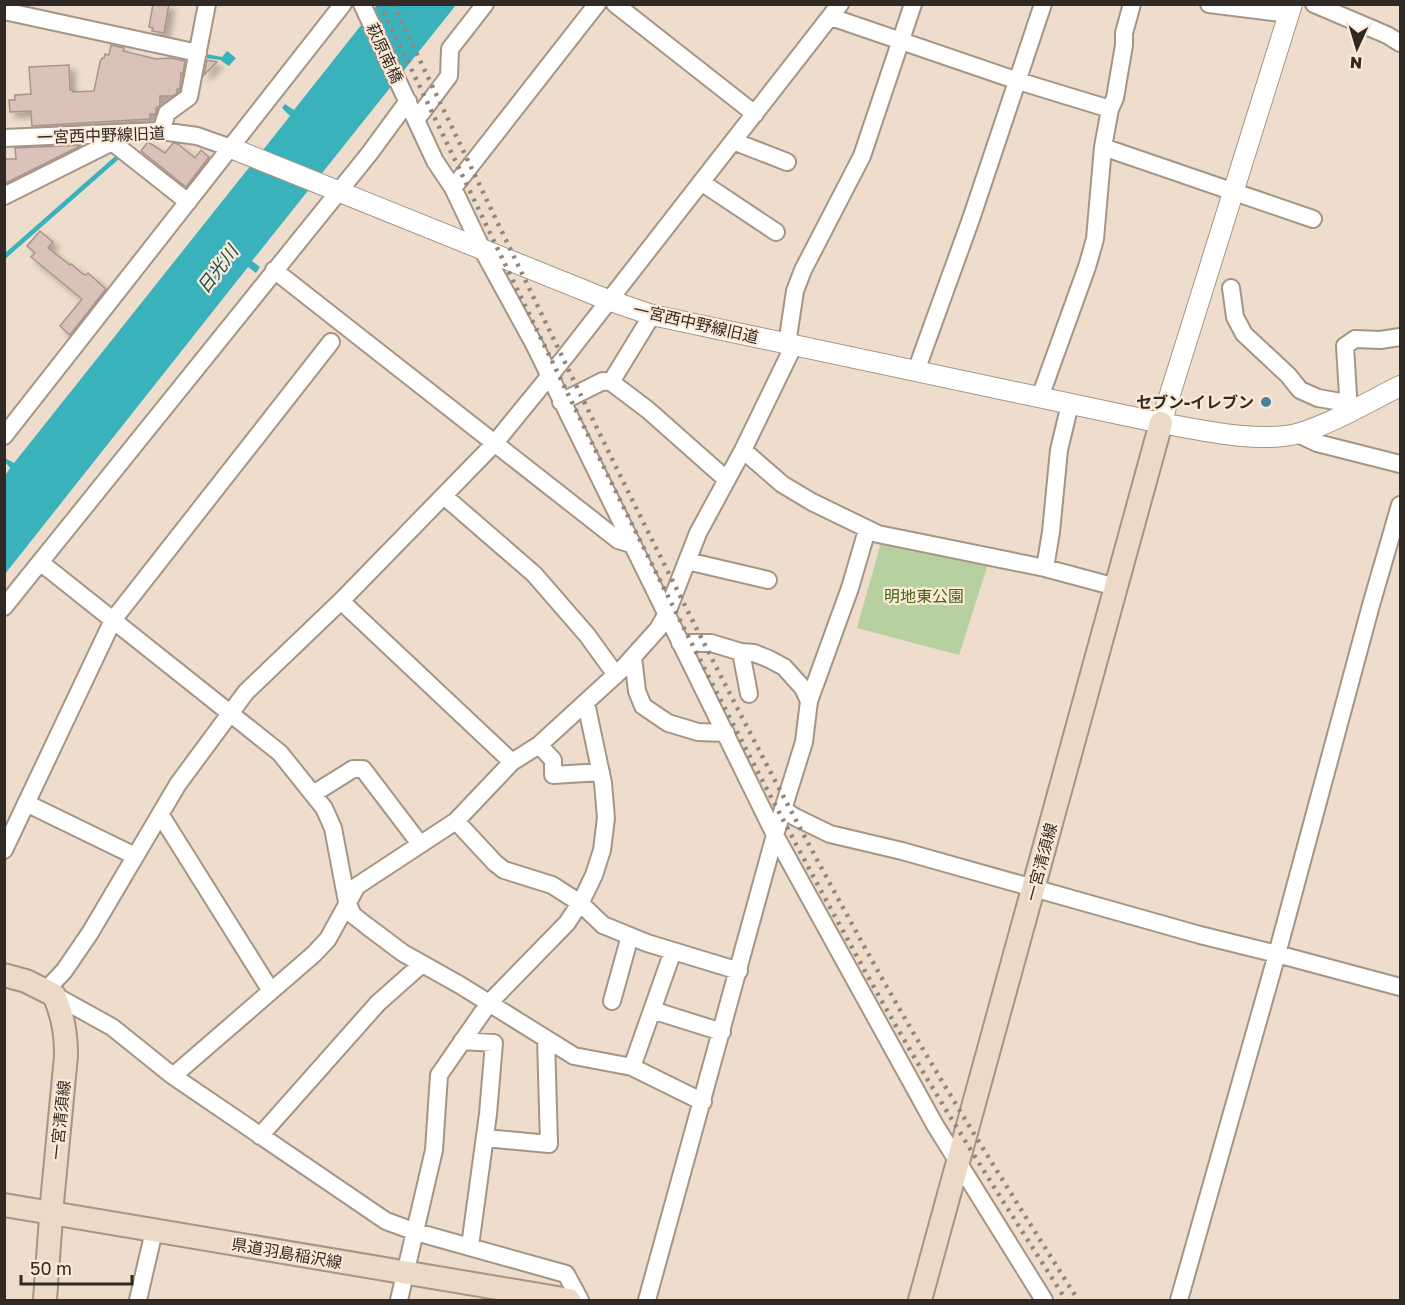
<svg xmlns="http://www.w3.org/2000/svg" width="1405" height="1305" font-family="'Golos Text','Noto Sans JP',sans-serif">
	<defs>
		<filter id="shadow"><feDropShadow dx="5.5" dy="5.5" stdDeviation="3" flood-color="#0004"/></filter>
	</defs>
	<rect width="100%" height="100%" fill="#edc"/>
	<path fill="#b7d09f" d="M 882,539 L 989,561 L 959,655 L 857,628 Z"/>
	<path fill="#39b2bb" d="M 377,5 L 456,5 L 252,261 L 260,267 L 256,273 L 248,267 L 5,574 L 5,476 L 10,468 L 5,462 L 5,458 L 14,463 L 290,116 L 282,108 L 285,104 L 294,110 Z
		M 227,51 L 236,58 L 229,66 L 220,60 L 199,57 L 201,53 L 222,57 Z"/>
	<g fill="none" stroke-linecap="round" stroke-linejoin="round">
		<path stroke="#39b2bb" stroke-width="4.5" d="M 4,257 L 120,155"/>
	</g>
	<path fill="#dac2ba" stroke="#ab938c" stroke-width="1.5" filter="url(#shadow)" d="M 153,4 L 169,4 L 164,33 L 152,31 L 153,28 L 149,27 Z
		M 111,45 L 124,48 L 123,51 L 156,59 L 170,58 L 185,61 L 183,73 L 181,73 L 180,89 L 177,89 L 177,93 L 173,96 L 160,96 L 160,105 L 156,108 L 156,114 L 150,114 L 150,119 L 32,126 L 31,111 L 10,112 L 9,100 L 15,100 L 15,95 L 31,94 L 29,67 L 69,65 L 70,90 L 73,90 L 73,92 L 94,91 L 100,62 L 102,58 L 104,58 L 105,54 L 109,55 Z
		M 207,60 L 217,62 L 204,75 Z
		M 148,142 L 165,153 L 173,143 L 178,144 L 195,158 L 201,150 L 209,157 L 186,187 L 141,151 Z
		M 82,145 L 4,184 L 4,159 L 16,159 L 15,148 Z
		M 40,231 L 53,242 L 48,248 L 70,265 L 71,264 L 83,274 L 86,275 L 88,273 L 106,289 L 70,335 L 60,326 L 82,299 L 31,257 L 35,253 L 27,246 Z"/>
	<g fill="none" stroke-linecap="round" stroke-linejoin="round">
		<g stroke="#a59585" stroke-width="20">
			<path id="minor" d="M 362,4 L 435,161 L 453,188 L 482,249 L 534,344 L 775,835 L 935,1125 L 1044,1300
				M 615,4 L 755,114
				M 1209,4 L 1289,14
				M 1314,4 L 1387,35 L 1400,43
				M 4,11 L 198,53
				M 831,17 L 1018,81 L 1110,109
				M 416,120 L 449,76 L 450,49 L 485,4
				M 161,131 L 167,113 L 189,97 L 207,4
				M 111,133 L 112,142 L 188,202
				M 4,138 L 161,131 L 197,136 L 231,148
				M 733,141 L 787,162
				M 1103,147 L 1313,219
				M 701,182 L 776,232
				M 453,188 L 597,4
				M 4,196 L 112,142
				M 274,270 L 618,540 L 631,544
				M 1231,288 L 1235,317 L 1244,334 L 1288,375 L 1300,390 L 1318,398 L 1341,402 L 1349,412 L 1345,346 L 1355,339 L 1380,340 L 1400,337
				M 787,344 L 795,291 L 803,270 L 862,156 L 913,4
				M 916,371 L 971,219 L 1043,4
				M 611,382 L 648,410 L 727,480
				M 1040,397 L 1087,267 L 1095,239 L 1103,147 L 1110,109 L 1115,98 L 1124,45 L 1124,33 L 1132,4
				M 561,402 L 603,381 L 611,382 L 652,315
				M 1298,434 L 1317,443 L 1400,464
				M 4,436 L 343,4
				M 743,450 L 782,484 L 812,502 L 878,534 L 1045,568 L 1116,587
				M 444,496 L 534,574 L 587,635 L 616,675
				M 687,561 L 768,580
				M 40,562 L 280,753 L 324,808 L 333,828 L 347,902 L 353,915 L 367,926 L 403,953 L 460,985 L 574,1056 L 632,1067 L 703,1102
				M 1045,568 L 1051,532 L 1059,450 L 1070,404
				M 341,601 L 512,762
				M 4,607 L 369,154 L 408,101
				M 741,652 L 749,694
				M 633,657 L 637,691 L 643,706 L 668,723 L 698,732 L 726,733
				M 809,701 L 850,588 L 867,530
				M 539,745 L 553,760 L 553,775 L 601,772
				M 313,794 L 353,769 L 363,769 L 420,844
				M 26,803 L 135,856
				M 784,810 L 795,817 L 830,834 L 902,851 L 1200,935 L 1277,954 L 1400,987
				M 160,814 L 271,991
				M 456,821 L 495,863 L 504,870 L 552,885 L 580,903 L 603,925 L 647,943 L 739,971
				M 4,850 L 113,620 L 331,342
				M 45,991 L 64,971 L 90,933 L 178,784 L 246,692 L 341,601 L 494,444 L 565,357 L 840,4
				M 54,995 L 112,1027 L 173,1076 L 386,1221 L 416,1232 L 566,1274 L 580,1300
				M 612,1001 L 630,936
				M 652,1010 L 722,1032
				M 462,1041 L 494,1043 L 488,1114 L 470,1246
				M 632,1067 L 673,951
				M 173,1076 L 314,954 L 328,939 L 357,886 L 456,821 L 512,762 L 539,745 L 622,669 L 658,629 L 666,615 L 698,533 L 743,450 L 794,345
				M 260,1136 L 378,1003 L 422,964
				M 485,1138 L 549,1144 L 546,1039
				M 138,1300 L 154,1231
				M 399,1300 L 434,1150 L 439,1075 L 489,1003 L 567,923 L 582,900 L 594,875 L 602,850 L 606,818 L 603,783 L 586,703
				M 647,1300 L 775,835 L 804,742 L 809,701 L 803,688 L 784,667 L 769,659 L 754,653 L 741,652 L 711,643 L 680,643
				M 1179,1300 L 1277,954 L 1371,605 L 1400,505"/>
		</g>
		<g stroke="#a59585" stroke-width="22">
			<path id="tertiary" d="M 231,148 L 608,300 L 652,315 L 1161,423 C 1200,430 1261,444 1300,433 C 1335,422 1368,402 1400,386
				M 1161,423 L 1292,4"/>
		</g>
		<g stroke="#a59585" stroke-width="26">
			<path id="secondary" d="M 4,975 L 26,981 L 54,995 C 63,1016 66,1033 66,1056 L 52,1203 L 45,1300
				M 4,1205 L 569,1300
				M 920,1300 L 1161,423"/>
		</g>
		<use href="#minor" stroke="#fff" stroke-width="16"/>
		<use href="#tertiary" stroke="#fff" stroke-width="20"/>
		<use href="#secondary" stroke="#ecdac6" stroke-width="22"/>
		<path stroke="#92867b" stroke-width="4.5" stroke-dasharray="3 6" stroke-linecap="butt" d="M 380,4 C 538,332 693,662 870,980 C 931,1090 999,1195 1066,1300
			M 393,4 C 549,330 703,657 879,973 C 942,1085 1010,1192 1078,1300"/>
	</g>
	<circle fill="#448497" stroke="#fcead9" stroke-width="2" cx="1266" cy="402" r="6"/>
	<g text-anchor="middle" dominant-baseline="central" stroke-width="4.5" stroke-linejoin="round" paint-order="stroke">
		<g font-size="16" fill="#312a24" stroke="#fcead9">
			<text transform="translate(385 53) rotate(65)">萩原南橋</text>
			<text transform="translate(101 135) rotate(-2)">一宮西中野線旧道</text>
			<text transform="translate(696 323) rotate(13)">一宮西中野線旧道</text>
			<text transform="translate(1041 862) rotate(-75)">一宮清須線</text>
			<text transform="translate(60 1120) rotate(-84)">一宮清須線</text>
			<text transform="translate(287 1253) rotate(10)">県道羽島稲沢線</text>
		</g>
		<g font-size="16" font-weight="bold" fill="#312a24" stroke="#fcead9" text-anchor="end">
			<text x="1254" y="402">セブン-イレブン</text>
		</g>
		<g font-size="16" fill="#446318" stroke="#fcead9">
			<text x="924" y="596">明地東公園</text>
		</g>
		<g font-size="18" font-style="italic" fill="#184b4f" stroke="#fcead9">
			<text transform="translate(217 269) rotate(-53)">日光川</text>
		</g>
	</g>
	<rect width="1405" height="1305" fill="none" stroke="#312a24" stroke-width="12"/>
	<g transform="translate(1357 48) rotate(184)" stroke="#fcead9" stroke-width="4.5" paint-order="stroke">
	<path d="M0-4.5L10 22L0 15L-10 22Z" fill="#312a24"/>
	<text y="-9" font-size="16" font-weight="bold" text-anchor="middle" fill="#312a24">N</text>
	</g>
	<path d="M21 1275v9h111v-9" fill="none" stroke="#312a24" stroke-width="3"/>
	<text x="30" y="1275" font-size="18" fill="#312a24" stroke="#fcead9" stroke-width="4.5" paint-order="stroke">50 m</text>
</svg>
